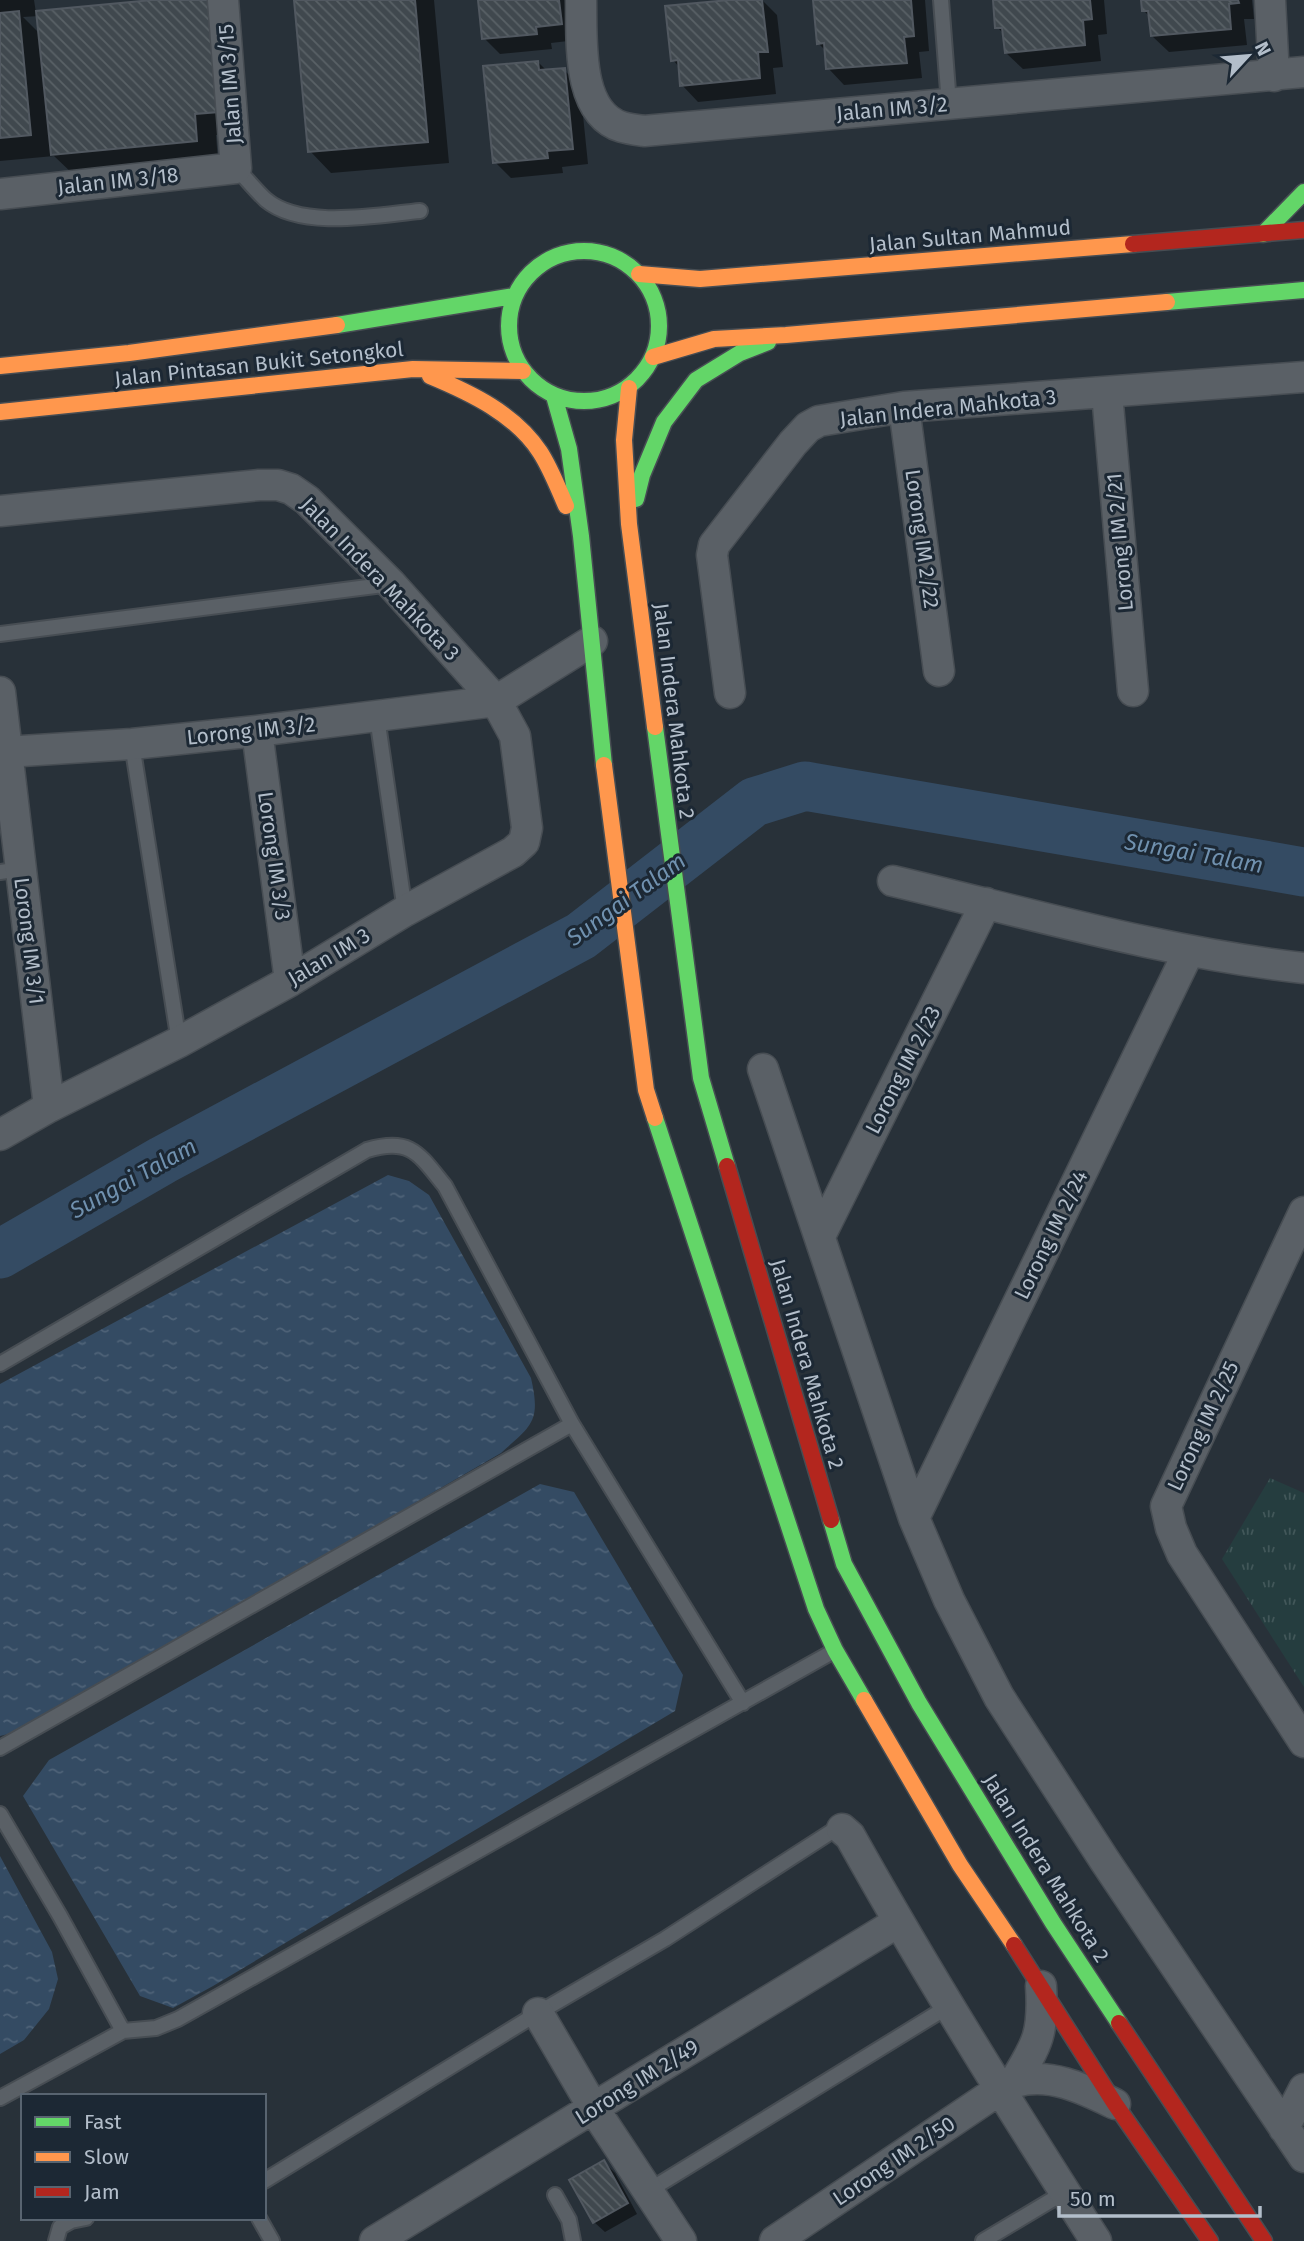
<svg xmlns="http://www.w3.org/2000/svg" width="1304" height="2241" font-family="'Fira Sans',sans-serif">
	<defs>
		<pattern id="park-tufts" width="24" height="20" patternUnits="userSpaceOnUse" patternTransform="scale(1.75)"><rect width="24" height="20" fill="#253d3f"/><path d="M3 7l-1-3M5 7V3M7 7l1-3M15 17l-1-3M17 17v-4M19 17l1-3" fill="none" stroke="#425759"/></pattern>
		<pattern id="water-ripples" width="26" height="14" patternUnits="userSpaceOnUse" patternTransform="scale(1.75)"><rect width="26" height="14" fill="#344b63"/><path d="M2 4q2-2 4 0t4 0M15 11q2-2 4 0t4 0" fill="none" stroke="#4f6378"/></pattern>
		<pattern id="building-back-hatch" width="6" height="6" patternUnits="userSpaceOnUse" patternTransform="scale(1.75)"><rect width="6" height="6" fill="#40484e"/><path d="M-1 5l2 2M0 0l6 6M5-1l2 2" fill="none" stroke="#596166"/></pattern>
	</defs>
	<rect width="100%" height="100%" fill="#283139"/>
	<path fill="url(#park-tufts)" d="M 1270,1478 L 1304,1493 L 1304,1687 L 1222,1559 Z"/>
	<path fill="url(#water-ripples)" d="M 388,1175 L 409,1181 L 429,1195 L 531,1378 C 541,1422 532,1425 501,1453 L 24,1730 L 0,1736 L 0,1384 Z
		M 540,1484 L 574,1492 L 683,1675 L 675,1711 L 213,1986 L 173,2008 L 140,1996 L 23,1796 L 49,1760 Z
		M 0,1856 L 52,1952 L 58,1979 L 49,2009 L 24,2040 L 0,2054 Z"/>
	<path fill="#0007" fill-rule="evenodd" d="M 0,0 L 34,0 L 36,13 L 170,0 L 211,0 L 240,133 L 216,135 L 218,161 L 74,175 L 54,156 L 0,161 ZM 39,16 L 41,35 L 23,17 Z
		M 296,0 L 434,0 L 449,163 L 331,173 L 310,151 Z
		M 480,0 L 573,0 L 577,40 L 551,43 L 552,49 L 500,54 L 484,38 Z
		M 747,0 L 762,0 L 777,15 L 783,67 L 773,68 L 776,94 L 698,102 L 682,85 L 680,68 L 673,60 Z
		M 815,0 L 925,0 L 929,51 L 919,52 L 922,78 L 844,85 L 828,68 L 826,51 L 818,43 Z
		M 994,0 L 1104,0 L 1107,34 L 1098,35 L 1101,61 L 1023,69 L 1006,53 L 1005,35 L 997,27 Z
		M 1142,0 L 1252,0 L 1254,19 L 1244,19 L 1247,45 L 1169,52 L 1152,36 L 1151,18 L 1143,10 Z
		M 538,62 L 547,71 L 564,70 L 580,86 L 588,164 L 562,167 L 563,173 L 511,178 L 495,162 Z
		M 604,2162 L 615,2173 L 637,2214 L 605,2232 L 594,2222 Z"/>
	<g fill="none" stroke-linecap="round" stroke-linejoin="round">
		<path stroke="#344b63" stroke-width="49" d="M 0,1254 L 163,1160 L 581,936 L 754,802 L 805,786 L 1304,872"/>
	</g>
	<path fill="url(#building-back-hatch)" stroke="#515860" stroke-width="2" d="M 152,0 L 208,0 L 219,112 L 195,114 L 197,141 L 51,155 L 36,11 Z
		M 294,0 L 415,0 L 428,142 L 308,152 Z
		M 478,0 L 559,0 L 562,24 L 536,27 L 537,34 L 482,39 Z
		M 729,0 L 762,0 L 768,52 L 758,52 L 760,78 L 680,86 L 678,60 L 671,61 L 665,6 Z
		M 813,0 L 911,0 L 914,36 L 904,37 L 907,63 L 826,69 L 824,43 L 817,44 Z
		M 993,0 L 1090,0 L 1092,19 L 1083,20 L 1085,45 L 1005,53 L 1002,28 L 995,28 Z
		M 1141,0 L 1238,0 L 1239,3 L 1229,4 L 1231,29 L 1151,36 L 1148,11 L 1142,11 Z
		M 19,11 L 31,135 L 0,138 L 0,13 Z
		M 538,61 L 539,70 L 565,68 L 573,149 L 547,151 L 548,158 L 493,163 L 483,66 Z
		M 604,2160 L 628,2203 L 593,2223 L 569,2180 Z"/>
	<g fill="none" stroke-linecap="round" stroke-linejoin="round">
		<g stroke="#474d53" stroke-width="18">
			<path id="lane" d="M 941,0 L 949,104
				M 236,168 C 246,178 255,190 266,200 C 302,230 378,215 420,211
				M 0,634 L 391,584
				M 377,717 L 405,911
				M 132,744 L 179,1042
				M 0,872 L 20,869
				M 0,1364 L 367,1150 C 411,1137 419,1154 445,1186 L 572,1424 L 743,1703
				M 0,1748 L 572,1424
				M 0,1814 L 60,1916 L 123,2031
				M 0,2098 L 123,2031 L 156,2028 L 178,2019 L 834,1651
				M 264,2181 L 538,2013 L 665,1939 L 834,1830 L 842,1829
				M 648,2191 L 949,2006
				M 555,2195 L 569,2220 L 573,2241
				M 259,2218 L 272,2241
				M 56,2241 L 60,2227 L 71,2221 L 86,2218
				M 983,2241 L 1065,2192"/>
		</g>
		<g stroke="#474d53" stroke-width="33">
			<path id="street" d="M 581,0 C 582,39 576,113 622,127 C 629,129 637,130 644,131 L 1304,72
				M 1270,0 L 1274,76
				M 0,194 L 236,168 L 223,0
				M 1107,393 L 1133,691
				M 904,407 L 939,671
				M 0,511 L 259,485 L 278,485 L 291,489 L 307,500 L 391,584 L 496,701 L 515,736 L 527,828 L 524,842 L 513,852 L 405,911 L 290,981 L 179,1042 L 49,1107 L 0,1135
				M 0,692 L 49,1107
				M 730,693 L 712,555 L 714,545 L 793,443 L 808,427 L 819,421 L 904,407 L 1304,377
				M 257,731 L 290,981
				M 6,752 L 132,744 L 257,731 L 496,701 L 592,641
				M 893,881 C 1029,913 1165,953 1304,968
				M 763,1069 L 914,1518 L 949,1600 L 999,1697 L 1105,1861 L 1304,2157
				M 1304,1212 L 1166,1506 L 1171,1528 L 1182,1554 L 1304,1742
				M 820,1236 L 986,903
				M 914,1518 L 1189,951
				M 842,1829 L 850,1836 C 927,1974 1011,2108 1096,2241
				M 538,2013 L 594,2109 L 681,2241
				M 1014,2082 C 1038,2044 1044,2032 1041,1986
				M 1284,2128 L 1304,2089
				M 375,2241 L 898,1922
				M 775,2241 L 990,2096 C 998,2091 1006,2084 1015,2082 C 1051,2072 1084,2089 1115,2104"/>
		</g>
		<g stroke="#474d53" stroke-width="19">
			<path id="fast" d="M 1263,234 L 1304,192
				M509 326a75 75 0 1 1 150 0a75 75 0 1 1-150 0Z
				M 1167,302 L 1304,290
				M 337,325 L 514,296
				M 554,396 L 569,449 L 581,536 L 604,765
				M 636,499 L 642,475 L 664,422 L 696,380 L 740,353 L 768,342
				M 655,727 L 701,1078 L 727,1166
				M 655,1118 L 816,1609 L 835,1650 L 864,1700
				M 831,1520 L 844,1564 L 919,1703 L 1053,1923 L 1119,2023"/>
		</g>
		<g stroke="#474d53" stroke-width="19">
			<path id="slow" d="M 639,274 L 700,279 L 1133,244
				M 653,357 L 714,339 L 786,335 L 1167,302
				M 0,366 L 129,353 L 337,325
				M 430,376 C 471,393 515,414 540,452 C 551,469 558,488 566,506
				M 629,388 L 624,440 L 629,524 L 655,727
				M 0,412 L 413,369 L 523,371
				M 604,765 L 646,1090 L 655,1118
				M 864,1700 L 960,1865 L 1014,1945"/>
		</g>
		<g stroke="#474d53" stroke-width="19">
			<path id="jam" d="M 1133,244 L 1304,230
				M 727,1166 L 831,1520
				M 1014,1945 L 1115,2104 L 1210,2241
				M 1119,2023 L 1264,2241"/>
		</g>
		<use href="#lane" stroke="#5a6066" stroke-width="14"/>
		<use href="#street" stroke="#5a6066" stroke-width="30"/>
		<use href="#fast" stroke="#63d668" stroke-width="16"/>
		<use href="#slow" stroke="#ff974d" stroke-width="16"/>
		<use href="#jam" stroke="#b3261e" stroke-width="16"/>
	</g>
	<g text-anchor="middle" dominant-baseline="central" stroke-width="6" stroke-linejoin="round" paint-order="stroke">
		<g font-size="21" fill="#b3beca" stroke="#1c2834">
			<text transform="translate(230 84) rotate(-94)">Jalan IM 3/15</text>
			<text transform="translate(892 109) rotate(-5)">Jalan IM 3/2</text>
			<text transform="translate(118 181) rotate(-6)">Jalan IM 3/18</text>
			<text transform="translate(970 236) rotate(-5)">Jalan Sultan Mahmud</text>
			<text transform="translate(259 364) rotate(-6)">Jalan Pintasan Bukit Setongkol</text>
			<text transform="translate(948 408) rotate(-6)">Jalan Indera Mahkota 3</text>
			<text transform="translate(922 539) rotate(82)">Lorong IM 2/22</text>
			<text transform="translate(1120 542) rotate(-95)">Lorong IM 2/21</text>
			<text transform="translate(380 579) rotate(46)">Jalan Indera Mahkota 3</text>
			<text transform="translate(674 711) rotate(83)">Jalan Indera Mahkota 2</text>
			<text transform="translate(251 731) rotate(-6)">Lorong IM 3/2</text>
			<text transform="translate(274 856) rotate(82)">Lorong IM 3/3</text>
			<text transform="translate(29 941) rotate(83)">Lorong IM 3/1</text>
			<text transform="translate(329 957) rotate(-31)">Jalan IM 3</text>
			<text transform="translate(903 1070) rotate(-63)">Lorong IM 2/23</text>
			<text transform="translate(1051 1235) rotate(-64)">Lorong IM 2/24</text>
			<text transform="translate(807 1364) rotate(74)">Jalan Indera Mahkota 2</text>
			<text transform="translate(1203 1426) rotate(-65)">Lorong IM 2/25</text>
			<text transform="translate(1046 1868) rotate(58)">Jalan Indera Mahkota 2</text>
			<text transform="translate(637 2082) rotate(-32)">Lorong IM 2/49</text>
			<text transform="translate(894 2161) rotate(-34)">Lorong IM 2/50</text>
		</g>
		<g font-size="23" font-style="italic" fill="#7091af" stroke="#1c2834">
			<text transform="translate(1194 853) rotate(10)">Sungai Talam</text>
			<text transform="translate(626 899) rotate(-36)">Sungai Talam</text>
			<text transform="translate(133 1178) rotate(-29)">Sungai Talam</text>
		</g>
	</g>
	<rect x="21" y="2094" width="245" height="126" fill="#1c2834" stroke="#586470" stroke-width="2"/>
	<rect x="35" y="2117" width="35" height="10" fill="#63d668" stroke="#586470" stroke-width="2"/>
	<text x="84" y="2129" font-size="21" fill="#b3beca">Fast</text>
	<rect x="35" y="2152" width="35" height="10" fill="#ff974d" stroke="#586470" stroke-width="2"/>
	<text x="84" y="2164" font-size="21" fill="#b3beca">Slow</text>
	<rect x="35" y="2187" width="35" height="10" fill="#b3261e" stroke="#586470" stroke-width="2"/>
	<text x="84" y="2199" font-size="21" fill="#b3beca">Jam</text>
	<g transform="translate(1248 56) rotate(64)" stroke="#1c2834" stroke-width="5" paint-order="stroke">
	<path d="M0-5L12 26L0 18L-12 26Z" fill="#b3beca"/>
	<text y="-10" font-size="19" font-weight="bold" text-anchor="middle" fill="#b3beca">N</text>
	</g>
	<path d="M1059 2206v10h201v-10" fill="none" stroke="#b3beca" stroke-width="3.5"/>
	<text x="1070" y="2206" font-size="21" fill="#b3beca" stroke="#1c2834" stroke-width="5" paint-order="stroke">50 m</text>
</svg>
